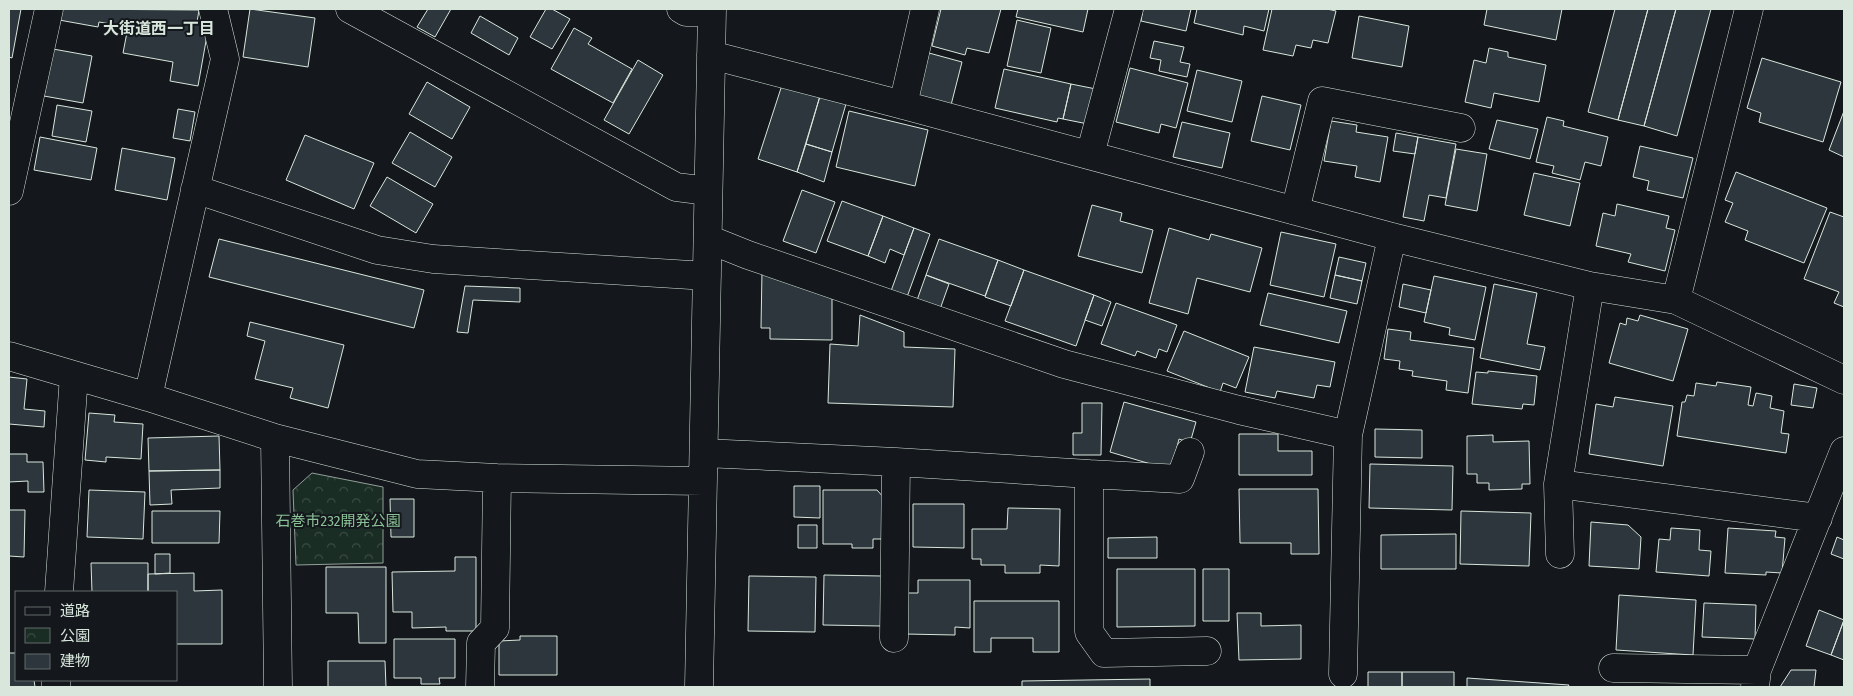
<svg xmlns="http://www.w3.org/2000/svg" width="1853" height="696" font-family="'Fira Sans Condensed','Noto Sans JP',sans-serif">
	<defs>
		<pattern id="park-crowns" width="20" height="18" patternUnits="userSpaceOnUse" patternTransform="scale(1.25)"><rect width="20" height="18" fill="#1a2d24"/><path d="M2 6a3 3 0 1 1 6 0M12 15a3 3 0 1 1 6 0" fill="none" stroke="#3b4b43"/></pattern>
	</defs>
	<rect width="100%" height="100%" fill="#14181c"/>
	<path fill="url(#park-crowns)" stroke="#939e99" d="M 312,473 L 383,487 L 383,563 L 296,565 L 293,490 Z"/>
	<path fill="#2c363c" stroke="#d8e6dc" d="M 9,9 L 21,9 L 12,58 L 9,57 Z
		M 62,9 L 199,10 L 197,22 L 209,24 L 198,86 L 170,81 L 173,62 L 123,53 L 128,27 L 99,22 L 98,27 L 59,20 Z
		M 250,9 L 315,18 L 308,67 L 243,57 Z
		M 428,9 L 451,9 L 435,37 L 417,27 Z
		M 546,9 L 552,9 L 570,19 L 552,49 L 530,37 Z
		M 941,9 L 1001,9 L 989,53 L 967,48 L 965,55 L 932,46 Z
		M 1018,9 L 1088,9 L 1083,32 L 1016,17 Z
		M 1143,9 L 1191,9 L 1186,31 L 1141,21 Z
		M 1197,9 L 1269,9 L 1264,31 L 1244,26 L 1243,35 L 1194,23 Z
		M 1272,9 L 1327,9 L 1336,11 L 1328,43 L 1313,40 L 1311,48 L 1296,45 L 1293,56 L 1263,50 Z
		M 1487,9 L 1562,9 L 1556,40 L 1484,25 Z
		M 1615,9 L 1648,9 L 1618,120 L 1588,112 Z
		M 1648,9 L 1676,9 L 1644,126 L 1618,120 Z
		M 1676,9 L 1711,9 L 1677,136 L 1644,126 Z
		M 480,16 L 518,38 L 509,55 L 471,33 Z
		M 1359,16 L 1409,26 L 1402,67 L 1352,58 Z
		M 1017,20 L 1051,28 L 1041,73 L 1007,66 Z
		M 574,28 L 592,38 L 588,44 L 632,69 L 613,103 L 551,69 Z
		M 1154,41 L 1184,47 L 1180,62 L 1190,64 L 1187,77 L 1159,71 L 1161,60 L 1150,58 Z
		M 1489,48 L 1508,52 L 1508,57 L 1546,65 L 1539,102 L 1494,93 L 1491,108 L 1465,102 L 1474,60 L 1486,63 Z
		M 53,49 L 92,56 L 83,103 L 44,96 Z
		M 929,53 L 962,62 L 950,109 L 917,100 Z
		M 1762,58 L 1841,82 L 1823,142 L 1759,122 L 1761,113 L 1747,108 Z
		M 638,60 L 663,75 L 629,134 L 604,120 Z
		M 1130,68 L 1188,83 L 1176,128 L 1161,124 L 1159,133 L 1116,122 Z
		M 1004,69 L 1071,84 L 1063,119 L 1058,118 L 1057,122 L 995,108 Z
		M 1197,70 L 1242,81 L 1232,122 L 1187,111 Z
		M 427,82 L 470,107 L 452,139 L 409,114 Z
		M 1071,84 L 1096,89 L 1088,124 L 1063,119 Z
		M 782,85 L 820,96 L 797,172 L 758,159 Z
		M 820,96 L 846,104 L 832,152 L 806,144 Z
		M 1262,96 L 1301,105 L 1290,150 L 1251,141 Z
		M 57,105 L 92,111 L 86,142 L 52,136 Z
		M 178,109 L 195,112 L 190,141 L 173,138 Z
		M 849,111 L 928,130 L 915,186 L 836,167 Z
		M 1844,111 L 1844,157 L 1829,150 Z
		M 1547,117 L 1564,121 L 1563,126 L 1608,137 L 1601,166 L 1585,162 L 1580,180 L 1552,173 L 1554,166 L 1536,162 Z
		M 1497,120 L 1538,129 L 1530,159 L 1489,149 Z
		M 1331,121 L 1357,125 L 1356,132 L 1388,137 L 1380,182 L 1355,177 L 1357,166 L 1324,161 Z
		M 1182,122 L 1230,133 L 1222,168 L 1173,157 Z
		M 410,132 L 452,157 L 435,187 L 392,163 Z
		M 1396,133 L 1418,137 L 1415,154 L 1393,151 Z
		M 305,135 L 374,163 L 354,209 L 286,180 Z
		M 40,137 L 97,148 L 91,180 L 34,170 Z
		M 1418,137 L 1456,144 L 1446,198 L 1429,195 L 1424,221 L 1403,217 Z
		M 806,144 L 832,152 L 824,182 L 797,172 Z
		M 1640,146 L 1693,158 L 1683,198 L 1647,190 L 1649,181 L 1633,177 Z
		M 122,148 L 175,158 L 167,200 L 115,190 Z
		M 1456,149 L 1487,154 L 1477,211 L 1445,205 Z
		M 1736,172 L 1827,208 L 1804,263 L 1745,240 L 1748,231 L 1725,222 L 1733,203 L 1725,200 Z
		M 1534,173 L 1580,183 L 1570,226 L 1524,215 Z
		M 387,177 L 433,204 L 416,233 L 370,206 Z
		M 802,190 L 835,202 L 816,253 L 783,241 Z
		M 842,201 L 883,216 L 868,256 L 827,241 Z
		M 1617,204 L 1669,216 L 1666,228 L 1675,230 L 1665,271 L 1628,262 L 1631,254 L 1596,246 L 1603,213 L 1615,216 Z
		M 1092,205 L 1122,213 L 1120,221 L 1153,230 L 1142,273 L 1078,256 Z
		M 1830,212 L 1844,217 L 1844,307 L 1834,303 L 1839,292 L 1804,279 Z
		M 883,216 L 914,228 L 904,255 L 890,249 L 885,263 L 868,256 Z
		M 914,228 L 930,234 L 907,297 L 891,291 Z
		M 1169,228 L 1209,240 L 1211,234 L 1262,248 L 1250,292 L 1197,278 L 1188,314 L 1149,303 Z
		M 1281,232 L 1336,244 L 1324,297 L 1270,285 Z
		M 219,239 L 424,290 L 414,328 L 209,277 Z
		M 939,239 L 998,260 L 985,296 L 926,275 Z
		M 1339,257 L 1366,263 L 1362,281 L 1335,275 Z
		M 998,260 L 1024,270 L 1011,306 L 985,297 Z
		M 1024,270 L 1094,295 L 1076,346 L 1005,321 Z
		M 762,271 L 832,293 L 832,340 L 770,339 L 770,328 L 761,328 Z
		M 926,275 L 949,284 L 939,312 L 916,303 Z
		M 1335,275 L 1362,281 L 1357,304 L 1330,298 Z
		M 1434,276 L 1486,287 L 1475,340 L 1449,335 L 1450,328 L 1424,322 Z
		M 1403,284 L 1431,290 L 1426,313 L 1399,307 Z
		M 1494,284 L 1537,293 L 1527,344 L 1545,347 L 1540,370 L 1480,358 Z
		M 465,286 L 520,288 L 520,302 L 473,300 L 468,333 L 457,332 Z
		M 1268,293 L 1347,311 L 1339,343 L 1260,325 Z
		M 1094,295 L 1111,302 L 1102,326 L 1085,320 Z
		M 1116,303 L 1177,325 L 1167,352 L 1159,349 L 1156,358 L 1137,351 L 1135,356 L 1101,344 Z
		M 860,315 L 904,332 L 904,347 L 955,349 L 953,407 L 828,403 L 830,344 L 858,346 Z
		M 1640,315 L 1688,329 L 1673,381 L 1609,363 L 1620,323 L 1626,325 L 1627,318 L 1638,321 Z
		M 250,322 L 344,345 L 328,408 L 290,398 L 293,388 L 255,379 L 265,341 L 247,336 Z
		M 1388,329 L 1411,332 L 1410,340 L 1474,348 L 1468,393 L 1446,390 L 1447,381 L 1412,376 L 1413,371 L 1399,369 L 1400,361 L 1384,359 Z
		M 1184,331 L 1249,357 L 1236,388 L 1223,383 L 1220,392 L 1167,371 Z
		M 1254,347 L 1335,362 L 1330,387 L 1317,385 L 1314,398 L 1277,391 L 1275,398 L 1245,392 Z
		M 1488,371 L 1537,376 L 1534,405 L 1523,404 L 1522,409 L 1472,404 L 1476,372 L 1488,373 Z
		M 9,377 L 27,379 L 24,409 L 45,411 L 44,427 L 9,424 Z
		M 1717,382 L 1751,387 L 1748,405 L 1753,406 L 1756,393 L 1772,396 L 1770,408 L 1784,411 L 1781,433 L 1789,434 L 1786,453 L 1677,436 L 1682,402 L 1685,402 L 1687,395 L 1694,396 L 1696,383 L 1716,386 Z
		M 1794,384 L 1817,388 L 1813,408 L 1791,405 Z
		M 1615,397 L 1673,406 L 1663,466 L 1589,454 L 1596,404 L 1613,407 Z
		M 1124,402 L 1196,422 L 1190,443 L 1179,439 L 1171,470 L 1110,452 Z
		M 1082,403 L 1102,403 L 1101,455 L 1073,455 L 1073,433 L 1082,433 Z
		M 89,413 L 115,415 L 114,422 L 143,424 L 141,459 L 106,457 L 106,462 L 85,460 Z
		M 1375,429 L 1422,430 L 1422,458 L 1375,457 Z
		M 1239,434 L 1278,434 L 1278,451 L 1312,451 L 1312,475 L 1239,475 Z
		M 1493,435 L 1493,442 L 1529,441 L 1530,484 L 1522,484 L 1522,489 L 1489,490 L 1489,483 L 1477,483 L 1477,474 L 1467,474 L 1467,436 Z
		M 219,436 L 220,470 L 149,471 L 148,438 Z
		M 9,454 L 27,454 L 27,462 L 43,462 L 44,492 L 28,492 L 28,481 L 9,482 Z
		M 1370,464 L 1453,466 L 1452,510 L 1369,508 Z
		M 220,470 L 220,488 L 171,490 L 172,504 L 150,505 L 149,471 Z
		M 794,486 L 820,486 L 820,518 L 794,517 Z
		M 1239,489 L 1318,489 L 1319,554 L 1291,554 L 1291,543 L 1240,543 Z
		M 89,490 L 145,492 L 143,539 L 87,537 Z
		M 823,490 L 877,490 L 885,499 L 885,539 L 873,539 L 873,548 L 852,548 L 852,544 L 823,544 Z
		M 390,499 L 414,499 L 414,537 L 391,537 Z
		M 913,504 L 964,504 L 964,548 L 913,547 Z
		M 1008,508 L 1060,509 L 1059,566 L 1040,565 L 1040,573 L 1005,573 L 1005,565 L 981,565 L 981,559 L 972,559 L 972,529 L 1007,529 Z
		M 9,510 L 25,510 L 24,557 L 9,556 Z
		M 152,511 L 220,511 L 219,543 L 152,543 Z
		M 1461,511 L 1531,513 L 1529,566 L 1460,564 Z
		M 1591,522 L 1628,525 L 1641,537 L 1639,569 L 1589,566 Z
		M 798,525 L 817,525 L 817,548 L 798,548 Z
		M 1671,528 L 1700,530 L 1699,550 L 1711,551 L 1709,576 L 1656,572 L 1659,539 L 1670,540 Z
		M 1728,528 L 1776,531 L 1775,537 L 1785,538 L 1782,573 L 1766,572 L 1766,575 L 1725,573 Z
		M 1456,534 L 1456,569 L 1381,569 L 1381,535 Z
		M 1157,537 L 1157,558 L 1108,558 L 1108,538 Z
		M 1837,537 L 1844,540 L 1844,559 L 1831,554 Z
		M 155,554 L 170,554 L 170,573 L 155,574 Z
		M 455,557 L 476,557 L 476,631 L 446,631 L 446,627 L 412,628 L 412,612 L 393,612 L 392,572 L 455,571 Z
		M 91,563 L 148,563 L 148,592 L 92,592 Z
		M 326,567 L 386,567 L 386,643 L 359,643 L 358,613 L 326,613 Z
		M 1117,569 L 1195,569 L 1195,626 L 1117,627 Z
		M 1203,569 L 1229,569 L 1229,621 L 1203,621 Z
		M 194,573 L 194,591 L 222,590 L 222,644 L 176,644 L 176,592 L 148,592 L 148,574 Z
		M 824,575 L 882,576 L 881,626 L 823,625 Z
		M 749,576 L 816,577 L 815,632 L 748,631 Z
		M 918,580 L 970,580 L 970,628 L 955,627 L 955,635 L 905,634 L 905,593 L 918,593 Z
		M 1619,595 L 1696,600 L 1693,655 L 1616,650 Z
		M 974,601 L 1059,601 L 1059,652 L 1033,652 L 1033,638 L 991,638 L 991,652 L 974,652 Z
		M 1704,603 L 1756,605 L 1755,639 L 1702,637 Z
		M 1819,610 L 1844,620 L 1831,655 L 1806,646 Z
		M 1237,613 L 1261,613 L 1261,626 L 1301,625 L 1301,659 L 1239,660 Z
		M 1844,620 L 1844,660 L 1831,655 Z
		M 520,636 L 557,636 L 557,675 L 499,675 L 499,641 L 520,640 Z
		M 394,639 L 455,639 L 455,678 L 439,678 L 440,684 L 421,684 L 421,678 L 394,678 Z
		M 9,653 L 16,653 L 16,680 L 34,680 L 35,687 L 9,687 Z
		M 328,661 L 385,661 L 386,687 L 328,687 Z
		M 1791,670 L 1816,670 L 1814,687 L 1780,687 Z
		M 1368,672 L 1402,672 L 1402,687 L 1368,687 Z
		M 1402,672 L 1454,672 L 1454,687 L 1402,687 Z
		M 1467,678 L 1569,685 L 1568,687 L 1467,687 Z
		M 1150,679 L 1150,687 L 1022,687 L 1022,681 Z"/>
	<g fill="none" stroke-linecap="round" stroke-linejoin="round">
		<g stroke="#d8e6dc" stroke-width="29">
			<path id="minor" d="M 350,9 L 676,187 L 708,191
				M 681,9 L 686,12 L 711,12
				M 711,55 L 903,105 L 1392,237 L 1590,286 L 1676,300 L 1844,380
				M 903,105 L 925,9
				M 1090,155 L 1129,9
				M 195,189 L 377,250 L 433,259 L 707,276
				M 9,191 L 49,9
				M 1295,211 L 1322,101 L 1461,128
				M 708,239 L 748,255 L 1064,364 L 1239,410 L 1348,435
				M 1676,300 L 1749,9
				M 9,356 L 148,397 L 275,438 L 417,474 L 497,478 L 703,481
				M 148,397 L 225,59 L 213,9
				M 275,438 L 278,687
				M 704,453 L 896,462 L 1089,474 L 1089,632 L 1104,653 L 1207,651
				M 1089,474 L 1180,479 L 1190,452
				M 1558,484 L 1818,518
				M 1560,554 L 1558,484 L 1590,286
				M 59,592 L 74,375
				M 894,638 L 896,462
				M 1613,668 L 1757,670
				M 1343,674 L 1348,435 L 1392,237
				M 56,680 L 56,687
				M 480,687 L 481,643 L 495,628 L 497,478
				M 699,687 L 712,9
				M 1755,687 L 1757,670 L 1844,451"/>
		</g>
		<use href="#minor" stroke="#14181c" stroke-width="28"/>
	</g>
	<g text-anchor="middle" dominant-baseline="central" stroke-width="4" stroke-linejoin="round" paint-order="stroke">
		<g font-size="15" fill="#8ac095" stroke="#14181c">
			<text x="338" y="521">石巻市232開発公園</text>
		</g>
		<g font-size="16" font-weight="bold" fill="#d8e6dc" stroke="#14181c">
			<text x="159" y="28">大街道西一丁目</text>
		</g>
	</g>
	<rect width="1853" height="696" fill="none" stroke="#d8e6dc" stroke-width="20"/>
	<rect x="15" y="591" width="162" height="90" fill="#14181c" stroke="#626a69"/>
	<rect x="25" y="607" width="25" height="8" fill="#14181c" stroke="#626a69"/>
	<text x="60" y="616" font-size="15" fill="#d8e6dc">道路</text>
	<rect x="25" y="628" width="25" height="15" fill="url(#park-crowns)" stroke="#626a69"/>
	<text x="60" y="641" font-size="15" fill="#d8e6dc">公園</text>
	<rect x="25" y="654" width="25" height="15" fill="#2c363c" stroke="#626a69"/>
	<text x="60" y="666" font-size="15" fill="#d8e6dc">建物</text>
</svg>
